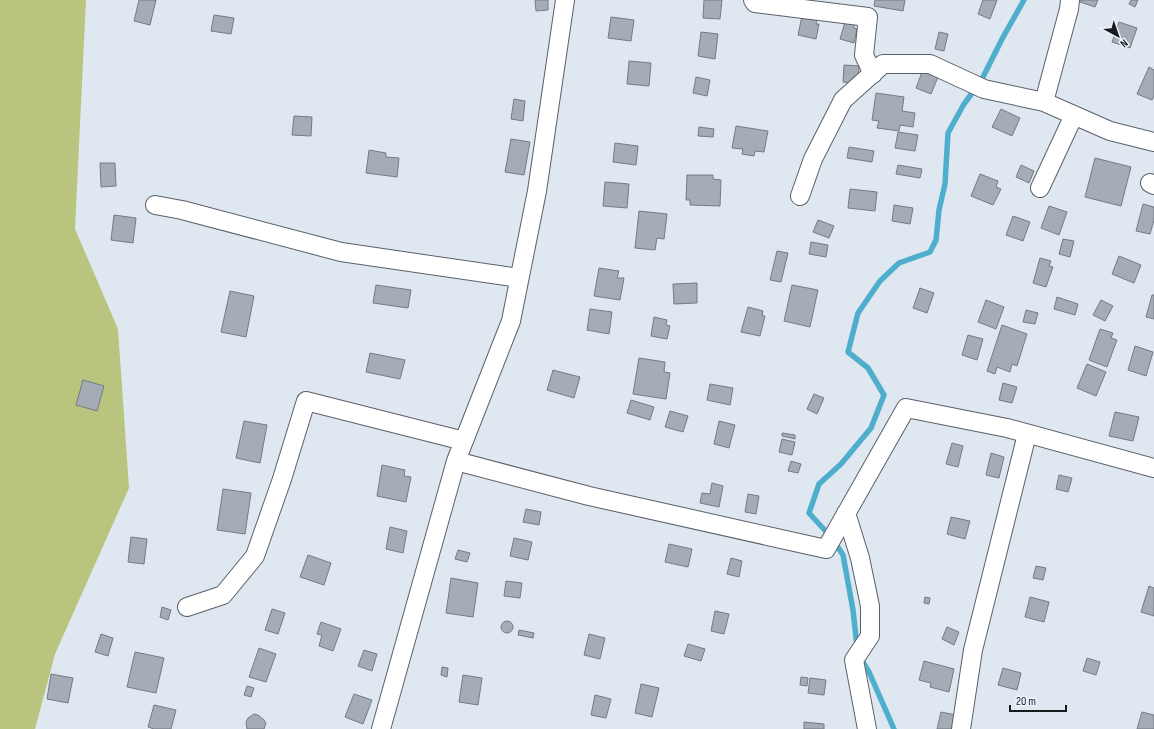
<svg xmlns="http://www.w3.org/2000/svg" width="1154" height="729" font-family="'Sofia Sans Condensed',sans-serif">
	<rect width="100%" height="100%" fill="#dfe7f1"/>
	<path fill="#b9c57e" d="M 0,0 L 86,0 L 75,229 L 118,329 L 129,488 L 55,654 L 35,729 L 0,729 Z"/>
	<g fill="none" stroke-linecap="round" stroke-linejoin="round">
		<path stroke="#50aecd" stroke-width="5.5" d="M 857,647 L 853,610 L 843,555 L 832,538 L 809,513 L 819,484 L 841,464 L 871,428 L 884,395 L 868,368 L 848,352 L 858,313 L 880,281 L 899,263 L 930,252 L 936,240 L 939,210 L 945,184 L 948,133 L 964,104 L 981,81 L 1002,39 L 1024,0
			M 861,659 L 869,672 L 894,729"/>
	</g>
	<path fill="#a5acb6" stroke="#757b84" d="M 139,0 L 156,0 L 150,25 L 134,21 Z
		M 535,0 L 548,0 L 548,10 L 536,11 Z
		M 704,0 L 722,0 L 720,19 L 703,18 Z
		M 875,0 L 905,0 L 903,11 L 874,6 Z
		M 983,0 L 997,0 L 990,19 L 978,14 Z
		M 1081,0 L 1098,0 L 1095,7 L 1080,2 Z
		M 1131,0 L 1138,0 L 1135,7 L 1129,4 Z
		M 214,15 L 234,18 L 231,34 L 211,31 Z
		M 802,16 L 817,19 L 816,24 L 819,24 L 816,39 L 798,35 Z
		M 611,17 L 634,20 L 631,41 L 608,38 Z
		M 845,22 L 854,24 L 854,28 L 857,29 L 854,43 L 840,39 Z
		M 1119,22 L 1137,28 L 1130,48 L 1112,42 Z
		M 701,32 L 718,34 L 715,59 L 698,56 Z
		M 939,32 L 948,34 L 944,51 L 935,49 Z
		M 629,61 L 651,63 L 649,86 L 627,84 Z
		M 844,65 L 859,66 L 858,84 L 843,82 Z
		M 1149,67 L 1154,70 L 1154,96 L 1152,100 L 1137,94 Z
		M 922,72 L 938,77 L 931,94 L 916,88 Z
		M 696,77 L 710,80 L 707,96 L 693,93 Z
		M 876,93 L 904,97 L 902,111 L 915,113 L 913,127 L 900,125 L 899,131 L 877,128 L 879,121 L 872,120 Z
		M 514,99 L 525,101 L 523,121 L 511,119 Z
		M 1001,109 L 1020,118 L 1012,136 L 992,127 Z
		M 294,116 L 312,117 L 311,136 L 292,135 Z
		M 736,126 L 768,131 L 764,152 L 755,151 L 754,156 L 742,154 L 743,149 L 732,148 Z
		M 699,127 L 714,129 L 713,137 L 698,136 Z
		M 898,132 L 918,135 L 915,151 L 895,148 Z
		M 511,139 L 530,142 L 524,175 L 505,172 Z
		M 615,143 L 638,146 L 636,165 L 613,162 Z
		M 849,147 L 874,151 L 872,162 L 847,158 Z
		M 369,150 L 386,153 L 386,157 L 399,158 L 397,177 L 366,173 Z
		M 1095,158 L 1131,167 L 1121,206 L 1085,197 Z
		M 100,163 L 115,163 L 116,186 L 101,187 Z
		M 898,165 L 922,169 L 920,178 L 896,174 Z
		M 1021,165 L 1034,171 L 1029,183 L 1016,177 Z
		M 980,174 L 998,181 L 996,187 L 1001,189 L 993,205 L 971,196 Z
		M 687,175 L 713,175 L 713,179 L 721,180 L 720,206 L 690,205 L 690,200 L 686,200 Z
		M 605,182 L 629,184 L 627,208 L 603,206 Z
		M 850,189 L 877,192 L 875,211 L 848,208 Z
		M 1143,204 L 1154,207 L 1154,220 L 1150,234 L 1136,231 Z
		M 894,205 L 913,208 L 910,224 L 892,221 Z
		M 1049,206 L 1067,212 L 1059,235 L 1041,228 Z
		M 639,211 L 667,214 L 664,239 L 657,238 L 655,250 L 635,248 Z
		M 114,215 L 136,218 L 133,243 L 111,240 Z
		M 1013,216 L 1030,222 L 1023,241 L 1006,235 Z
		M 818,220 L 834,226 L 829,238 L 813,232 Z
		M 1063,239 L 1074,241 L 1070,257 L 1059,254 Z
		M 811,242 L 828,245 L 826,257 L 809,254 Z
		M 777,251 L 788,253 L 781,282 L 770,280 Z
		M 1119,256 L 1141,265 L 1134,283 L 1112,274 Z
		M 1040,258 L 1051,261 L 1049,266 L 1053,267 L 1046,287 L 1033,283 Z
		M 599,268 L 619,271 L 617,278 L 624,278 L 620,300 L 594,296 Z
		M 697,283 L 697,303 L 674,304 L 673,284 Z
		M 376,285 L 411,290 L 408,308 L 373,303 Z
		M 792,285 L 818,290 L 810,327 L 784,321 Z
		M 920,288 L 934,293 L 927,313 L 913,308 Z
		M 230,291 L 254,296 L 246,337 L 221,332 Z
		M 1152,295 L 1154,295 L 1154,319 L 1146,317 Z
		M 1057,297 L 1078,304 L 1075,315 L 1054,309 Z
		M 986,300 L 1004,307 L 996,329 L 978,322 Z
		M 1101,300 L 1113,306 L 1105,321 L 1093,315 Z
		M 748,307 L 763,311 L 762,316 L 765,316 L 760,336 L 741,332 Z
		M 590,309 L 612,312 L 609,334 L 587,330 Z
		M 1026,310 L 1038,313 L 1035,324 L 1023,322 Z
		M 654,317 L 667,320 L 666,325 L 670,326 L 667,339 L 651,336 Z
		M 1002,325 L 1027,334 L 1017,366 L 1012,364 L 1010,372 L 997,367 L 995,374 L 987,371 Z
		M 1100,329 L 1113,333 L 1111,338 L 1117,340 L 1107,367 L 1089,360 Z
		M 968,335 L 983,339 L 977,360 L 962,355 Z
		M 1135,346 L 1153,352 L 1146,376 L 1128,370 Z
		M 370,353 L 405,360 L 400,379 L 366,372 Z
		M 639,358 L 665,362 L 664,372 L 670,373 L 666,399 L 633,394 Z
		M 1087,364 L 1106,372 L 1096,396 L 1077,388 Z
		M 553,370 L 580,377 L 574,398 L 547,390 Z
		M 83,380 L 104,386 L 97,411 L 76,405 Z
		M 1003,383 L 1017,387 L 1012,403 L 999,400 Z
		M 710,384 L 733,388 L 730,405 L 707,400 Z
		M 814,394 L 824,398 L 817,414 L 807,409 Z
		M 631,400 L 654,407 L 650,420 L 627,413 Z
		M 670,411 L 688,416 L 683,432 L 665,427 Z
		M 1115,412 L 1139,417 L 1133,441 L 1109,436 Z
		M 244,421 L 267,425 L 260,463 L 236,458 Z
		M 719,421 L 735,425 L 729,448 L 714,444 Z
		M 782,433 L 795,435 L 795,439 L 782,436 Z
		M 782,439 L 795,442 L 792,455 L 779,452 Z
		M 952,443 L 963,446 L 958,467 L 946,464 Z
		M 991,453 L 1004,457 L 999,478 L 986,475 Z
		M 791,461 L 801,464 L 798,473 L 788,471 Z
		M 382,465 L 405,470 L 404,476 L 411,477 L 406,502 L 377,496 Z
		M 1059,475 L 1072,478 L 1068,492 L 1056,489 Z
		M 712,483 L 723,486 L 719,507 L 700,503 L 702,493 L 710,494 Z
		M 223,489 L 251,493 L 245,534 L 217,530 Z
		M 748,494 L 759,496 L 756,514 L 745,512 Z
		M 526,509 L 541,512 L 539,525 L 523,522 Z
		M 951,517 L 970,521 L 965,539 L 947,534 Z
		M 390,527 L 407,531 L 403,553 L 386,549 Z
		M 131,537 L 147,539 L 144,564 L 128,562 Z
		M 514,538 L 532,542 L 528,560 L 510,556 Z
		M 669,544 L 692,549 L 688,567 L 665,562 Z
		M 458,550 L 470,553 L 467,562 L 455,559 Z
		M 308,555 L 331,563 L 324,585 L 300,577 Z
		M 731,558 L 742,561 L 739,577 L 727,574 Z
		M 1036,566 L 1046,568 L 1043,580 L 1033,578 Z
		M 451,578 L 478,583 L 473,617 L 446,613 Z
		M 506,581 L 522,583 L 520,598 L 504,596 Z
		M 1149,586 L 1154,588 L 1154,616 L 1141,612 Z
		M 925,597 L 930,598 L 929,604 L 924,603 Z
		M 1030,597 L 1049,602 L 1044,622 L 1025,617 Z
		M 162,607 L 171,610 L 168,620 L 160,617 Z
		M 272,609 L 285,613 L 278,634 L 265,630 Z
		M 715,611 L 729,614 L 724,634 L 711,631 Z
		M501 627a6 6 0 1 1 12 0a6 6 0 1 1-12 0Z
		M 321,622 L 341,629 L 333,651 L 319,646 L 322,635 L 317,634 Z
		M 947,627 L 959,632 L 954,645 L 942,639 Z
		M 519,630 L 534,633 L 533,638 L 518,635 Z
		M 101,634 L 113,638 L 108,656 L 95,652 Z
		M 589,634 L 605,638 L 600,659 L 584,655 Z
		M 688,644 L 705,649 L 701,661 L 684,656 Z
		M 259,648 L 276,654 L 266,682 L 249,677 Z
		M 364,650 L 377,654 L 372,671 L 358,666 Z
		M 135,652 L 164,658 L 156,693 L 127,687 Z
		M 1087,658 L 1100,662 L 1096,675 L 1083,671 Z
		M 924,661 L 954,669 L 949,692 L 930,687 L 931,683 L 919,680 Z
		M 442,667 L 448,668 L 447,677 L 441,675 Z
		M 1003,668 L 1021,673 L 1017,690 L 998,685 Z
		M 51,674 L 73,678 L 68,703 L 47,699 Z
		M 463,675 L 482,678 L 478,705 L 459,702 Z
		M 801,677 L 808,678 L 807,686 L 800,685 Z
		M 810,678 L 826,680 L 824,695 L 808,693 Z
		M 641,684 L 659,688 L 652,717 L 635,713 Z
		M 247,686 L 254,688 L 251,697 L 244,695 Z
		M 354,694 L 372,700 L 363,724 L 345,717 Z
		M 595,695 L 611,699 L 606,718 L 591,715 Z
		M 154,705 L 176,710 L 171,729 L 154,729 L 148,727 Z
		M 941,712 L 956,715 L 953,729 L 937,729 Z
		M 1142,712 L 1154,715 L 1154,729 L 1137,729 Z
		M 254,714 L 258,715 L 264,720 L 266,723 L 264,729 L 247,729 L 246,722 L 248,718 Z
		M 804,722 L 824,724 L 824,729 L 804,729 Z"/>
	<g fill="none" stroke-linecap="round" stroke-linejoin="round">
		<g stroke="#5a6069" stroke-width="20">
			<path id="street" d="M 753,0 L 755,3 L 868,17 L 864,55 L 873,74
				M 1044,102 L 1110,131 L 1154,142
				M 1150,183 L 1154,185
				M 1040,188 L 1074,115
				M 800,196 L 813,159 L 843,100 L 883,64 L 930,64 L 984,89 L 1044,102 L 1069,9 L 1070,0
				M 155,205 L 182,210 L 341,252 L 519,278
				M 456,461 L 589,496 L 826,549 L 906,408 L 1007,428 L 1154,468
				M 846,513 L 860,558 L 870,606 L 870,636 L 854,660 L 867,729
				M 187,607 L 223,595 L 255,556 L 282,479 L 306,401 L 464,441
				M 381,729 L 456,461 L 511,321 L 537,191 L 565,0
				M 961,729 L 973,650 L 1027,434"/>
		</g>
		<use href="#street" stroke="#fff" stroke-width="18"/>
	</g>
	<g transform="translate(1118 36) rotate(140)" stroke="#edf4ff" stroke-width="3" paint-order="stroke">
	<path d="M0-3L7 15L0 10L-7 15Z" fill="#181b1e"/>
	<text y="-6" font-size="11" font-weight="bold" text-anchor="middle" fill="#181b1e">N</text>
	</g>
	<path d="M1010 705v6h56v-6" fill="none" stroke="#181b1e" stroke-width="2"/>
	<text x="1016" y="705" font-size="12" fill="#181b1e" stroke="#edf4ff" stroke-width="3" paint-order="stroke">20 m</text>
</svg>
